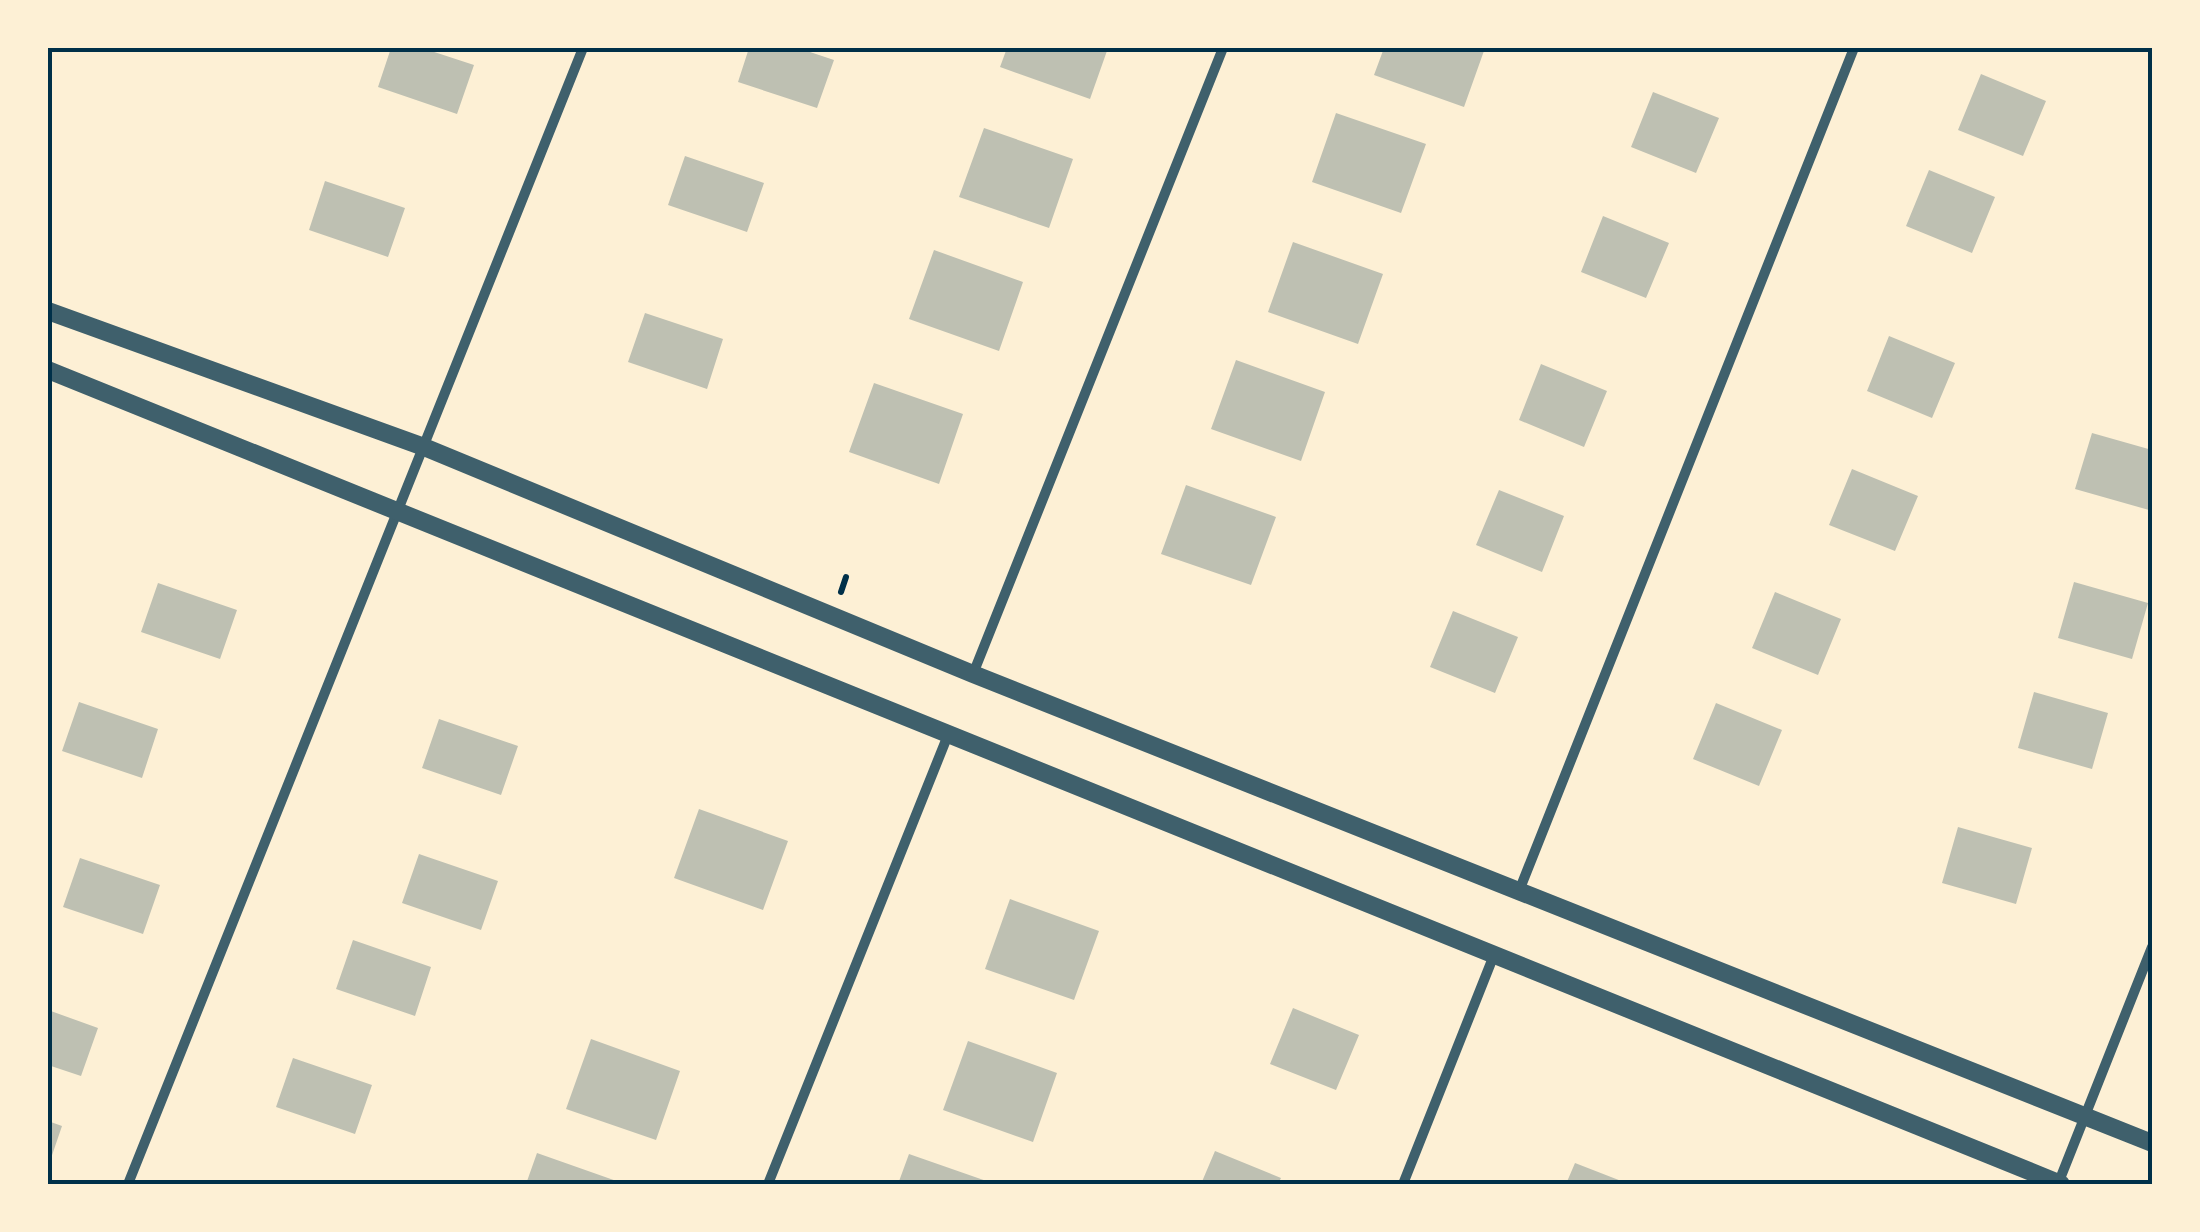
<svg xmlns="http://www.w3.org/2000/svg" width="2200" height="1232" font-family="'Times New Roman',serif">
	<rect width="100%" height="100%" fill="#fdf0d5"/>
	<path fill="#bec0b2" d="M 391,48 L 422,48 L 474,65 L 457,114 L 378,87 Z
		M 749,48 L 798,48 L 834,60 L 817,108 L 738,82 Z
		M 1007,48 L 1108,48 L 1090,99 L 1000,67 Z
		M 1384,48 L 1485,48 L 1464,107 L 1374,75 Z
		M 1981,74 L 2046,101 L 2023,156 L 1958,130 Z
		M 1653,92 L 1719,118 L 1696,173 L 1631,147 Z
		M 1336,113 L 1426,144 L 1401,213 L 1312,182 Z
		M 984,128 L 1073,159 L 1049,228 L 959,197 Z
		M 685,156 L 764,183 L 747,232 L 668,205 Z
		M 1929,170 L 1995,197 L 1972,253 L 1906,226 Z
		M 325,181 L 405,208 L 388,257 L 309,230 Z
		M 1603,216 L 1669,243 L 1646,298 L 1581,272 Z
		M 1293,242 L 1383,274 L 1358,344 L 1268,312 Z
		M 934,250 L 1023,282 L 999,351 L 909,319 Z
		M 645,313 L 723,339 L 707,389 L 628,362 Z
		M 1889,336 L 1955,363 L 1932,418 L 1867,391 Z
		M 1236,360 L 1325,392 L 1301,461 L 1211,429 Z
		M 1541,364 L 1607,391 L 1584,447 L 1519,420 Z
		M 874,383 L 963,414 L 939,484 L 849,452 Z
		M 2092,433 L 2152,450 L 2152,499 L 2149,510 L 2075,489 Z
		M 1852,469 L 1918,496 L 1895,551 L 1829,525 Z
		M 1186,485 L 1276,517 L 1251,585 L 1161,554 Z
		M 1499,490 L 1564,516 L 1542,572 L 1476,545 Z
		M 2074,582 L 2148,603 L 2132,659 L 2058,638 Z
		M 158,583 L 237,610 L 220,659 L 141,632 Z
		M 1775,592 L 1841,619 L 1818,675 L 1752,648 Z
		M 1453,611 L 1518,637 L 1495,693 L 1430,667 Z
		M 2034,692 L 2108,713 L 2092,769 L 2018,748 Z
		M 79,702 L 158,729 L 142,778 L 62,751 Z
		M 1716,703 L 1782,730 L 1759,786 L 1693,759 Z
		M 439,719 L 518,746 L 501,795 L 422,768 Z
		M 699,809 L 788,841 L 763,910 L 674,878 Z
		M 1958,827 L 2032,848 L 2016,904 L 1942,883 Z
		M 419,854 L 498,881 L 481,930 L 402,903 Z
		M 80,858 L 160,885 L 143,934 L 63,907 Z
		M 1010,899 L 1099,931 L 1074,1000 L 985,969 Z
		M 353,940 L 431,967 L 415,1016 L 336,989 Z
		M 1293,1008 L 1359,1035 L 1336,1090 L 1270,1064 Z
		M 48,1010 L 98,1028 L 81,1076 L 48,1065 Z
		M 591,1039 L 680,1071 L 656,1140 L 566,1109 Z
		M 968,1041 L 1057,1073 L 1033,1142 L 943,1110 Z
		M 293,1058 L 372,1085 L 355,1134 L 276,1107 Z
		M 48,1121 L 62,1126 L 48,1167 Z
		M 1215,1151 L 1281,1178 L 1278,1184 L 1201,1184 Z
		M 537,1153 L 625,1184 L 526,1184 Z
		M 909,1154 L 995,1184 L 898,1184 Z
		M 1575,1163 L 1629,1184 L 1566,1184 Z"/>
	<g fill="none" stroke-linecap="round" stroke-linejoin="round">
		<path stroke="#003049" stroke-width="6" d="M 841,592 L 846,577"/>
		<path stroke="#3f606c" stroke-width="10" d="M 973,674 L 1223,48
			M 1519,891 L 1854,48
			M 128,1184 L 583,48
			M 768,1184 L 948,735
			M 1403,1184 L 1494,955
			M 2058,1184 L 2152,947"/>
		<path stroke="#3f606c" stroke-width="18" d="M 48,311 L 424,447 L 973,674 L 2152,1143
			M 48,370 L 2061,1184"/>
	</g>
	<rect width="2200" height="1232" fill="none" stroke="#fdf0d5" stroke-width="100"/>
	<rect x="50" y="50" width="2100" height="1132" fill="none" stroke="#003049" stroke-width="4"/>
</svg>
